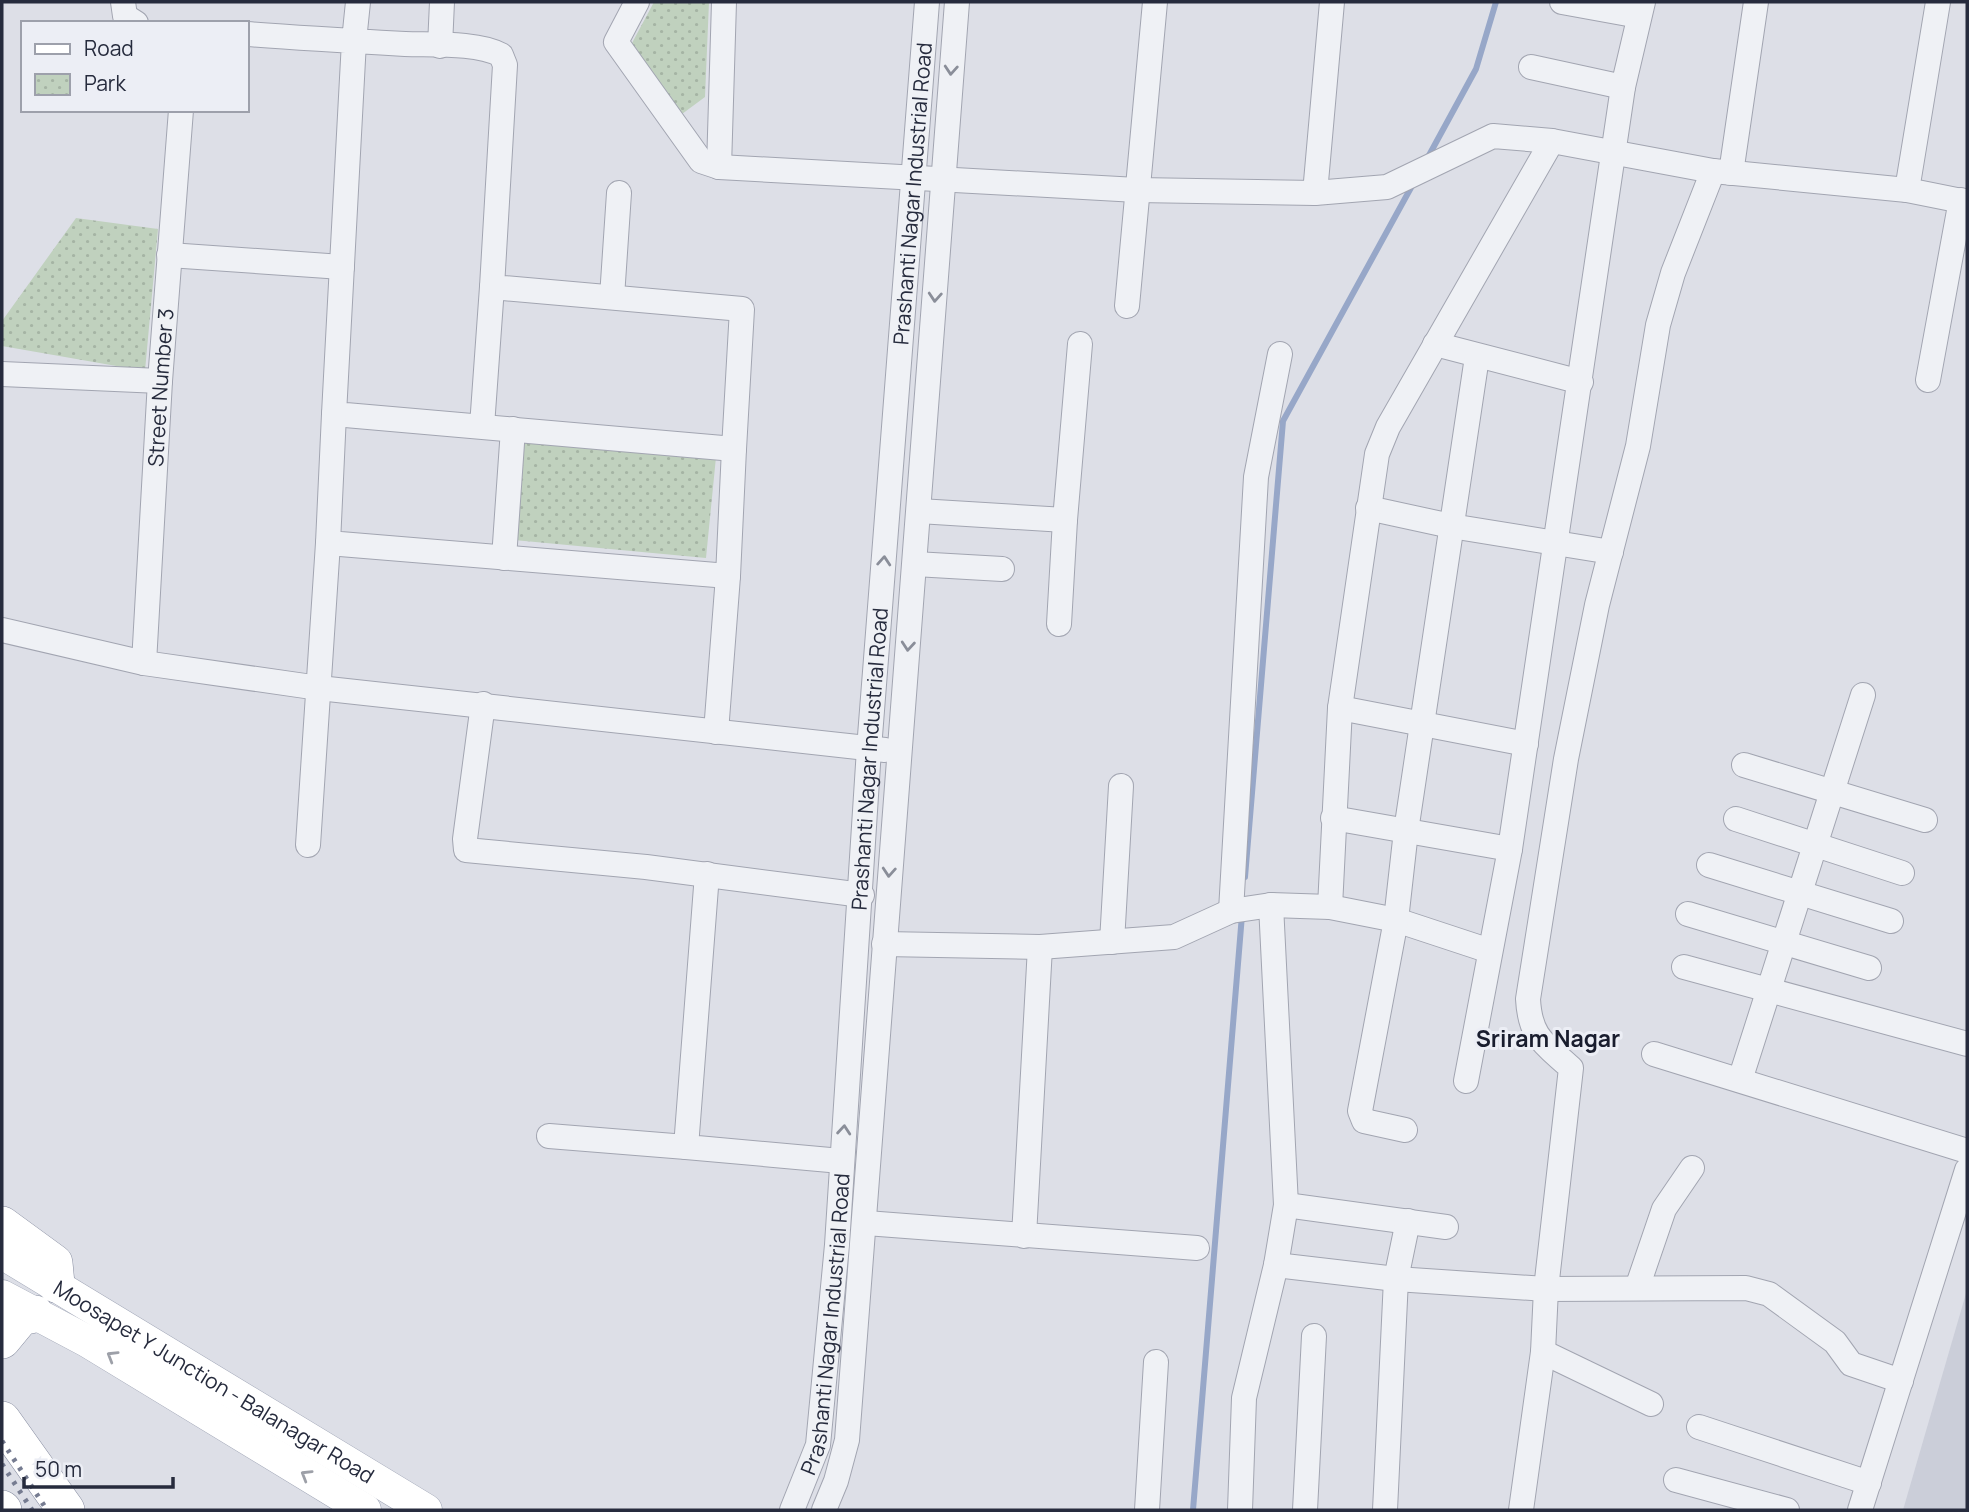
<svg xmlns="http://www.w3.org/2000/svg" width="1969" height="1512" font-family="Manrope,sans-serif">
	<defs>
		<pattern id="park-dots" width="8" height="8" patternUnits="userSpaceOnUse" patternTransform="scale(1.75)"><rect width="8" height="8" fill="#c0d1be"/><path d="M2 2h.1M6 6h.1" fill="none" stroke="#a5b4a4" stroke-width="1.8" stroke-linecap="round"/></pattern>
	</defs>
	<rect width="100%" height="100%" fill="#dddfe7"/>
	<path fill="#cbced9" d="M 1967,1290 L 1967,1510 L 1903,1510 Z"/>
	<path fill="url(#park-dots)" d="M 654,2 L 709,2 L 705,97 L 682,114 L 632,43 Z
		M 76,218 L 158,229 L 145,371 L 2,346 L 2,321 Z
		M 524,438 L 716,457 L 706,558 L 514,540 Z"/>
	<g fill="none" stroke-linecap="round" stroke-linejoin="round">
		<path stroke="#97a7c8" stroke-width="6" d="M 1427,159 L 1476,69 L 1496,2
			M 1245,877 L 1283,421 L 1413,184
			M 1193,1510 L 1242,915"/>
		<g stroke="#a2a5b1" stroke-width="26">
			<g id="minor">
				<path d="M 123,2 L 125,16 L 136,23"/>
				<path d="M 637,2 L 616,42 L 701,161 L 719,167 L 1137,190 L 1315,193 L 1387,187 L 1493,136 L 1552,141 L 1713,171 L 1907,190"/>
				<path d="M 1562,2 L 1639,16"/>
				<path d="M 1938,2 L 1907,190 L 1967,202"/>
				<path d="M 247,34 C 299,38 352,41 405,44 C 431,45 478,42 501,55 L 505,65 L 492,287 L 742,309 L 734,449 L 334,414 L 354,41 L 358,2"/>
				<path d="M 440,46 L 442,2"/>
				<path d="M 1531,67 L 1623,87"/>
				<path d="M 719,167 L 724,2"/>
				<path d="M 1731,173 L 1756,2"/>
				<path d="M 1315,193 L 1332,2"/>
				<path d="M 169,255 L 342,267"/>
				<path d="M 612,297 L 619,193"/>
				<path d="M 1127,306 L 1155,2"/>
				<path d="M 1435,344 L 1581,382"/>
				<path d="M 2,374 L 160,381"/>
				<path d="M 1928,380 L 1961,200"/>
				<path d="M 334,414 L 328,543 L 728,576 L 734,449"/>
				<path d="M 482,426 L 492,287"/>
				<path d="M 1368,508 L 1451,526 L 1611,552"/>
				<path d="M 919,511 L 1065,520 L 1080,344"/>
				<path d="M 504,558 L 513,429"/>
				<path d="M 915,564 L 1002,569"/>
				<path d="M 1059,624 L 1065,520"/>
				<path d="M 2,630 L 144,663 L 319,688 L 885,750"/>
				<path id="s1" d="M 144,663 L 160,381 L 181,110"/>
				<path d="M 483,704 L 465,839 L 466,850 L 646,867 L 862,895"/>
				<path d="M 1340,708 L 1526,744"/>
				<path d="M 716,732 L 728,576"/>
				<path d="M 1744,765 L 1925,820"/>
				<path d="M 1333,818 L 1510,849"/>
				<path d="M 1736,819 L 1902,873"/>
				<path d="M 308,845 L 328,543"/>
				<path d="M 1709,865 L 1891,921"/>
				<path d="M 707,874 L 686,1147 L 841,1161"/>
				<path d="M 1330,907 L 1340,708 L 1377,454 L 1388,427 L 1552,141"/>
				<path d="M 1231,911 L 1256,477 L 1280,354"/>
				<path d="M 1688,914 L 1869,968"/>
				<path d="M 1112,942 L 1121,786"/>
				<path d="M 884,944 L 1040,947 L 1174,937 L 1231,911 L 1271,905 L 1330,907 L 1396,920 L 1490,951"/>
				<path d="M 1684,967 L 1967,1044"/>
				<path d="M 1654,1054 L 1967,1151"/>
				<path d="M 1740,1080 L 1863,695"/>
				<path d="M 1466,1081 L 1510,849 L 1623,87 L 1643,2"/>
				<path d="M 1405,1130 L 1364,1121 L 1360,1111 L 1396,920 L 1406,831 L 1477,357"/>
				<path d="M 549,1136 L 686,1147"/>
				<path d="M 1286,1205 L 1446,1227"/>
				<path d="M 866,1223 L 1197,1248"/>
				<path d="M 1024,1236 L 1040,947"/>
				<path d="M 1276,1265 L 1396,1279 L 1546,1289 L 1746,1288 L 1769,1294 L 1835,1342 L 1851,1364 L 1901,1381"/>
				<path d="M 1637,1288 L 1664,1209 L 1692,1168"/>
				<path d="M 1543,1352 L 1651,1404"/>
				<path d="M 1699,1427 L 1869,1483"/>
				<path d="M 1676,1480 L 1787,1510"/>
				<path id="s2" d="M 792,1510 L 818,1445 L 837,1245 L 869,749 L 927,2"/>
				<path d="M 824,1510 L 836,1481 L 847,1440 L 957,2"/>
				<path d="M 1147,1510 L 1156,1362"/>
				<path d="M 1240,1510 L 1244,1398 L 1276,1265 L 1286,1205 L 1271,905"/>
				<path d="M 1305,1510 L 1314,1336"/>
				<path d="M 1385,1510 L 1396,1279 L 1408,1221"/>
				<path d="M 1521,1510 L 1543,1352 L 1546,1289 L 1571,1068 C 1545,1044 1530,1038 1528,999 L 1566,759 L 1597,605 L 1638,446 L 1658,325 L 1673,273 L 1713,171"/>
				<path d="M 1860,1510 L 1967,1170"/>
			</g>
		</g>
		<g stroke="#9ca2b3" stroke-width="33">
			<g id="major">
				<path id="s3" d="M 2,1253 L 426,1510"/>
				<path d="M 2,1296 L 87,1341 L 365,1510"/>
			</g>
		</g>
		<g stroke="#848a9e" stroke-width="38">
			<path id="highway" d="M 2,1225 L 54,1263 L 56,1284
				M 2,1340 L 21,1317 L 35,1314
				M 2,1420 L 66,1510
				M 2,1509 L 3,1510"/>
		</g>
		<use href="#minor" stroke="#eff1f5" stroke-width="24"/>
		<use href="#major" stroke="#fff" stroke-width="32"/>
		<use href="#highway" stroke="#fff" stroke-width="37"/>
		<path stroke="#767c91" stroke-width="5" stroke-dasharray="3.5 7" stroke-linecap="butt" d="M 2,1441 L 47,1510
			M 2,1464 L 32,1510"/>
	</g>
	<defs><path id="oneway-chevron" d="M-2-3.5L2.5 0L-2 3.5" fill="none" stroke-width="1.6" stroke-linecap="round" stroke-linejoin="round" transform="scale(1.75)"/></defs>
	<g stroke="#8a8e99">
		<use href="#oneway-chevron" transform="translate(951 70) rotate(94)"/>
		<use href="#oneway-chevron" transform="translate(935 297) rotate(94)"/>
		<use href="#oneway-chevron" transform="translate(884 561) rotate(-86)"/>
		<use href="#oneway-chevron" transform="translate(908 646) rotate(95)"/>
		<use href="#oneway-chevron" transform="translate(889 872) rotate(94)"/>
		<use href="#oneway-chevron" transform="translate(844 1130) rotate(-85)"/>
	</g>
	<g stroke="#9da0a8">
		<use href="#oneway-chevron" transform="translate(112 1356) rotate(-149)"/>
		<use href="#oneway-chevron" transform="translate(306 1475) rotate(-149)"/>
	</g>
	<g text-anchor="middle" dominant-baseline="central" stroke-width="6" stroke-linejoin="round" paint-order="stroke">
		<g font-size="21" fill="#262b3d" stroke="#eceef5">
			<text stroke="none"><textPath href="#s2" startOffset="1325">Prashanti Nagar Industrial Road</textPath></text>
			<text stroke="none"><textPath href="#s1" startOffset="276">Street Number 3</textPath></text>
			<text stroke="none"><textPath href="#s2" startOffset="758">Prashanti Nagar Industrial Road</textPath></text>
			<text stroke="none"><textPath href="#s2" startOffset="191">Prashanti Nagar Industrial Road</textPath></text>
			<text stroke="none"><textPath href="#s3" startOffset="248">Moosapet Y Junction - Balanagar Road</textPath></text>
		</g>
		<g font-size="23" font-weight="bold" fill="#191d2e" stroke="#eceef5">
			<text x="1548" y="1038">Sriram Nagar</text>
		</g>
	</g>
	<rect width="1969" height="1512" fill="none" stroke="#262b3d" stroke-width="7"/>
	<rect x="21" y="21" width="228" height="91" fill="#eceef5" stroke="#9da0ab" stroke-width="2"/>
	<rect x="35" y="44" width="35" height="10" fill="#ffffff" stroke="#9da0ab" stroke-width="2"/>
	<text x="84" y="56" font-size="21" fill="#262b3d">Road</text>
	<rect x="35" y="74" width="35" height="21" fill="url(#park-dots)" stroke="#9da0ab" stroke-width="2"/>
	<text x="84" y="91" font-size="21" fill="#262b3d">Park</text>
	<path d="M24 1477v10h149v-10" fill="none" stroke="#262b3d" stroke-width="3.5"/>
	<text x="35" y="1477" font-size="21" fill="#262b3d" stroke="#eceef5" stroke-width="5" paint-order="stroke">50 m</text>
</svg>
